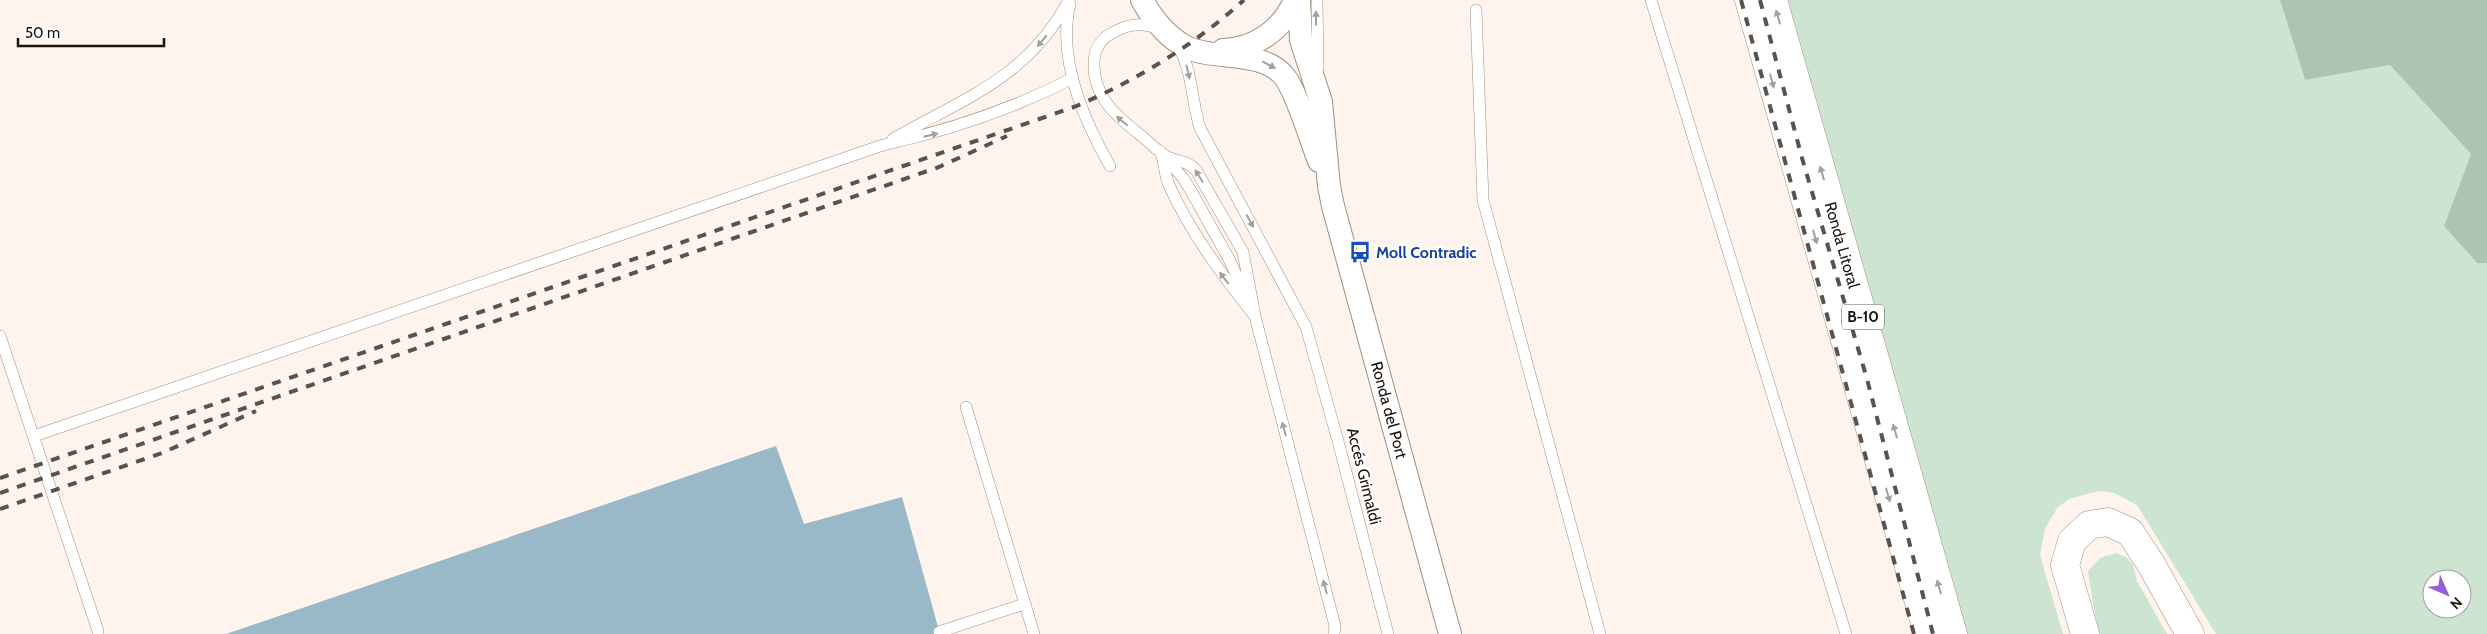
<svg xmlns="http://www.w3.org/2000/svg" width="2487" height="634" font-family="Cabin,sans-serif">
	<rect width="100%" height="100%" fill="#fef4ed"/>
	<path fill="#cde5d0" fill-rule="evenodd" d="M 1788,0 L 2280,0 L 2305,80 L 2390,65 L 2471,154 L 2444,226 L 2477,263 L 2487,263 L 2487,634 L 2216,634 L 2137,505 L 2114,493 L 2098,491 L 2069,499 L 2057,508 L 2045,529 L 2040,555 L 2063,634 L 1966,634 ZM 2432,579 L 2462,579 L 2462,609 L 2432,609 Z
		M 2116,553 L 2126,557 L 2133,565 L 2137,581 L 2167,634 L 2100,634 L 2094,611 L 2088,571 L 2100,558 Z"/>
	<path fill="#acc5b0" d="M 2280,0 L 2487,0 L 2487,263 L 2477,263 L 2444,226 L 2471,154 L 2390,65 L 2305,80 Z"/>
	<path fill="#99b8c8" d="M 776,446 L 804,524 L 902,497 L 940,634 L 226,634 Z"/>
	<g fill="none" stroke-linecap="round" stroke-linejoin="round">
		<g stroke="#a48f7d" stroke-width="12">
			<path id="service" d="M 1317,0 L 1318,68
				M 1651,0 L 1846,634
				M 1070,4 C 1057,58 1083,119 1110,166
				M 1476,10 L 1483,200 L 1600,634
				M 1160,29 C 1144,23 1131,23 1116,31 C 1102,37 1094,48 1094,63 C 1093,96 1115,115 1139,134 C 1148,141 1156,150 1166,156 C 1176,162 1188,160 1196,170 L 1243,252 L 1255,316 L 1335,626 L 1334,634
				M 1177,44 C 1193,70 1191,100 1200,128 L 1306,327 L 1338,441 L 1388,634
				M 893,139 C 964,98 1028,78 1069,0
				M 1160,151 C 1165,162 1164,174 1169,185 C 1190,232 1222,275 1254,315
				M 1164,156 L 1183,178 L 1190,189 L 1230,261 L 1247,299
				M 0,336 L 98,631
				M 966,407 L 1034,634
				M 34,436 L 883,145 C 951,130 1011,110 1073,78
				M 939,632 L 1024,604"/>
		</g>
		<g stroke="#a48f7d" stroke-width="24">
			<path id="minor" d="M 1142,0 C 1152,18 1167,37 1186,47 C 1215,61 1261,49 1284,76 C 1296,90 1311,141 1319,161
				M 1299,0 L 1301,40 L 1321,102 L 1329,186 L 1333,206 L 1450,634
				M 1223,50 C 1255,49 1283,29 1295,0"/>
		</g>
		<g stroke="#a48f7d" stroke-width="29">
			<path id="tertiary" d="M 2085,634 L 2065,565 L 2072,541 L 2089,525 L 2108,522 L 2130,532 L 2151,564 L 2190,634"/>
		</g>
		<g stroke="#a48f7d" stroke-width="29">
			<path id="trunk" d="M 1749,0 L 1928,634
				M 1773,0 L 1953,634"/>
		</g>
		<use href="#service" stroke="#fff" stroke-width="11"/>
		<use href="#minor" stroke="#fff" stroke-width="22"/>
		<use href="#tertiary" stroke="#fff" stroke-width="28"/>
		<use href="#trunk" stroke="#fff" stroke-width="28"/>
		<path stroke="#5b524b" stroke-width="4" stroke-dasharray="9 9" stroke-linecap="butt" d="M 1741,0 L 1914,634
			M 1760,0 L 1802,158 L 1867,379 L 1933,634
			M 0,478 L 1074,107 C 1137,80 1193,46 1244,0
			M 0,493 L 939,167 L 1007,136
			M 0,509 L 162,453 L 256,411"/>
	</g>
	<defs><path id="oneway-solid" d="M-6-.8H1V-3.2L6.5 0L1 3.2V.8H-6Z" transform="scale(1.25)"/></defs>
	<g fill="#a3a09d">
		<use href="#oneway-solid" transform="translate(1778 17) rotate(-106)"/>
		<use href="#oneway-solid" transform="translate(1316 18) rotate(-90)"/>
		<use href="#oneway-solid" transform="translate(1042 41) rotate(130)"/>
		<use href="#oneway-solid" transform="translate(1269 65) rotate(28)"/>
		<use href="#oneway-solid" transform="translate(1188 72) rotate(77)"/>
		<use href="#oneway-solid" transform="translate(1772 81) rotate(75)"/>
		<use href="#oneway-solid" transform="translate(1122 121) rotate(-140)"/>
		<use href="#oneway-solid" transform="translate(931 135) rotate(-13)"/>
		<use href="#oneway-solid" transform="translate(1822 173) rotate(-106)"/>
		<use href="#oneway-solid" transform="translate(1199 176) rotate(-122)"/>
		<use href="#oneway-solid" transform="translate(1250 221) rotate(62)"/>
		<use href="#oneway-solid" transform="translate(1815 237) rotate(74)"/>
		<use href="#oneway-solid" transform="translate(1224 278) rotate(-128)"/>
		<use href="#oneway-solid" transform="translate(1284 429) rotate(-105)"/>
		<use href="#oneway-solid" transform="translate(1895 431) rotate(-106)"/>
		<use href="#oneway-solid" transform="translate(1888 495) rotate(74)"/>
		<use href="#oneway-solid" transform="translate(1325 587) rotate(-105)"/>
		<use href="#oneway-solid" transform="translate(1939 587) rotate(-106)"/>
	</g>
	<defs>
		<g id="bus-bare" transform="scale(1.725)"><path d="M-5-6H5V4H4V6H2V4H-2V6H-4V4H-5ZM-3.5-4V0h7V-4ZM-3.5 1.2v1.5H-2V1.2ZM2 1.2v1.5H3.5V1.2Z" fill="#1a4fb4" stroke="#fff" stroke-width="2.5" paint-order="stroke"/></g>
	</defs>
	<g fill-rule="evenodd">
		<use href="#bus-bare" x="1360" y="252"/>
	</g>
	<g text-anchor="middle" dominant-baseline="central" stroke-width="5" stroke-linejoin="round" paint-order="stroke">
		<rect fill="#fff" stroke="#5f5954" stroke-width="1" x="1842" y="304.5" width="42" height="25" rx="4"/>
		<g font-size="15" font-weight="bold" fill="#1a120b">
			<text x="1863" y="317">B-10</text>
		</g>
		<g font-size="16" fill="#1a120b" stroke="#fff">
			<text transform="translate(1842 245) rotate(74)">Ronda Litoral</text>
			<text transform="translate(1389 410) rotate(75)">Ronda del Port</text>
			<text transform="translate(1364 476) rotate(76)">Accés Grimaldi</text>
		</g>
		<g font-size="16" font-weight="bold" fill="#164399" stroke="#fff" text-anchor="start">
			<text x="1376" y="252">Moll Contradic</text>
		</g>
	</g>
	<g transform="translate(2447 594) rotate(135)"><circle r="24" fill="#ffffff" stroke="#a3a09d"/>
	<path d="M0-4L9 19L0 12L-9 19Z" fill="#9260d9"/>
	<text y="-8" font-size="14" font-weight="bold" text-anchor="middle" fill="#1a120b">N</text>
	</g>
	<path d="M18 38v8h146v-8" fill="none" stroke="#1a120b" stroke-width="2.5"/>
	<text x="25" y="38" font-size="15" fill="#1a120b" stroke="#ffffff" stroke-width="4" paint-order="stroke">50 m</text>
</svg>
